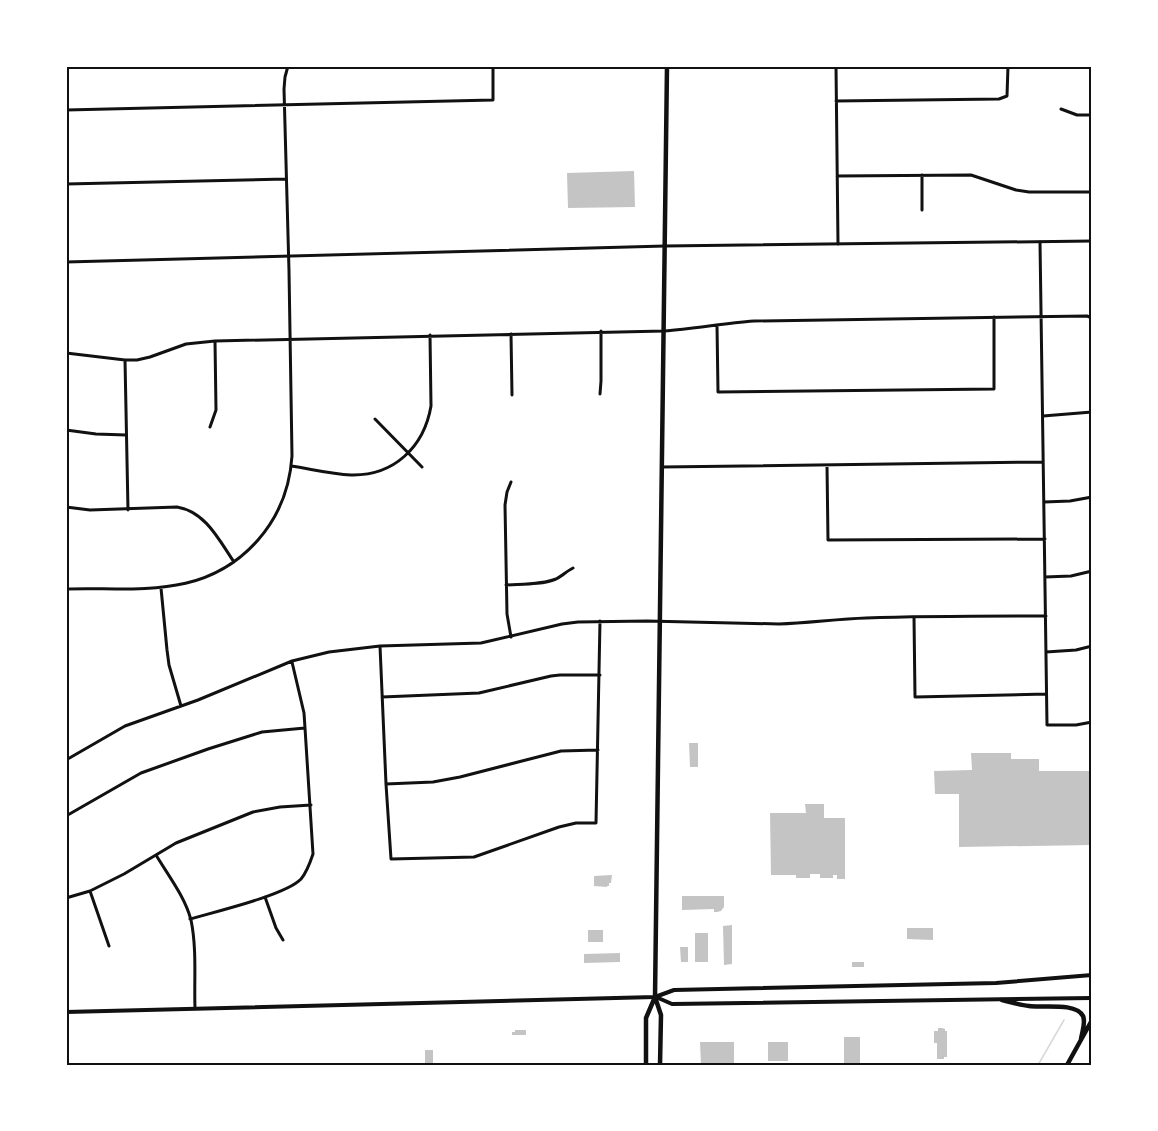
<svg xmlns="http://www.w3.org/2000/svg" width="1158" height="1131" font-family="'Exo 2',sans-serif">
	<rect width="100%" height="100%" fill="#fff"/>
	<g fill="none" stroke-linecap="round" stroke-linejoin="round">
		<path stroke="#d9d9d9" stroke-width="1.5" d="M 1038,1065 L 1064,1020"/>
	</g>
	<path fill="#c4c4c4" d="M 634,171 L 635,207 L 568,208 L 567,173 Z
		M 689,743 L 698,743 L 698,767 L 690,767 Z
		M 971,753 L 1011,753 L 1011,759 L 1039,759 L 1039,771 L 1092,771 L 1092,845 L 959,847 L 959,794 L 935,794 L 934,771 L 972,770 Z
		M 805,804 L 824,804 L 824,818 L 845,818 L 845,879 L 837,879 L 837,875 L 833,875 L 833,878 L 820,878 L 820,874 L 810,874 L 810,878 L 796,878 L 796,875 L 771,875 L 770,813 L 806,813 Z
		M 612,875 L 611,883 L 609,883 L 609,886 L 607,886 L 607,887 L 594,886 L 594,876 Z
		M 682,896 L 724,896 L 724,907 L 721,911 L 717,912 L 714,912 L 714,909 L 682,910 Z
		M 732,925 L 732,964 L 724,965 L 723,926 Z
		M 907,928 L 933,928 L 933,940 L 907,939 Z
		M 588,930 L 603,930 L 603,942 L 588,942 Z
		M 695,933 L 708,933 L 708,962 L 695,962 Z
		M 680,947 L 688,947 L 688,962 L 681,962 Z
		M 620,953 L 620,962 L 584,963 L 584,954 Z
		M 852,962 L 864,962 L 864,967 L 852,967 Z
		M 938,1028 L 942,1028 L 945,1029 L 945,1031 L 947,1031 L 947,1057 L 944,1057 L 944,1059 L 937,1059 L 937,1043 L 934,1043 L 934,1031 L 938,1031 Z
		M 515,1030 L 526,1030 L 526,1035 L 512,1035 L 512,1032 L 515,1032 Z
		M 844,1037 L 860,1037 L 860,1065 L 844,1065 Z
		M 700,1042 L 734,1042 L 734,1065 L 701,1065 Z
		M 768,1042 L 788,1042 L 788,1061 L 768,1061 Z
		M 425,1050 L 433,1050 L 433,1065 L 425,1065 Z"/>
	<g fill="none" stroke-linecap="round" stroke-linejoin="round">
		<path stroke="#111" stroke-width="3" d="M 836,66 L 838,244
			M 836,101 L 999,99 L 1007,96 L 1008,66
			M 1061,109 L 1077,115 L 1092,115
			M 66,110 L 493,100 L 493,66
			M 922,175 L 922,210
			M 837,176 L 971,175 L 1016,190 L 1029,192 L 1092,192
			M 66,184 L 286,179
			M 1040,242 L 1047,725 L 1076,725 L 1092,722
			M 717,325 L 718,392 L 994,389 L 994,317
			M 511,334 L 512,395
			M 66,353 L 125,360 L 137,360 L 150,357 L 186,344 L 215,341 L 664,331 C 694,329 724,323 754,321 L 1087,316 L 1092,318
			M 125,360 L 128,510
			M 600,394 L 601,381 L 601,331
			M 1043,416 L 1092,412
			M 375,419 L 422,467
			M 210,427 L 216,410 L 215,341
			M 66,430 L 96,434 L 126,435
			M 827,465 L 828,540 L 1045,539
			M 291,466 C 311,469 331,474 351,475 C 394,476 424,447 431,406 L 430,335
			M 662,467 L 1043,462
			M 1044,502 L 1070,501 L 1092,497
			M 66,507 L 90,510 L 177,507 C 206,512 219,540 234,562
			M 1045,577 L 1071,576 L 1092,571
			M 506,585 C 522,584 541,585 556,579 C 562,576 567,571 573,568
			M 161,588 L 167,650 L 169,665 L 181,706
			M 66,589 C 138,587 205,600 258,540 C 279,516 290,487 292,456 L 289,271 L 284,89 L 285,77 L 288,66
			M 914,617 L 915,697 L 1046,694
			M 511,637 L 507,614 L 505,505 L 507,492 L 511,482
			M 380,646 L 386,784 L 391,859 L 474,857 L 559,827 L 576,823 L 596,823 L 600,621
			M 1046,652 L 1076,650 L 1092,646
			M 382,697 L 479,693 L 551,676 L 560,675 L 600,675
			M 66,760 L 125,726 L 198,700 L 292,661 L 329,652 L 380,646 L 481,643 L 562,624 L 578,622 L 647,621 L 779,624 C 808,623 837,619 866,618 C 926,616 986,616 1046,616
			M 386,784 L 433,782 L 460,777 L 561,751 L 598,750
			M 66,816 L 141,773 L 208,749 L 262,732 L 305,728
			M 156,855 C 168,875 185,897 191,920 C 197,949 194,980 195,1008
			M 90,891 L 109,946
			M 265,897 L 276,928 L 283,940
			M 66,898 L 90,891 L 124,874 L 176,843 L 253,812 L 280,807 L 311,805
			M 190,919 C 214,912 286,895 301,879 C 307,872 310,863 313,854 L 305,728 L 304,713 L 292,662"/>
		<path stroke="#111" stroke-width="3" d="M 66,262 L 665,246 L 1092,241"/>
		<path stroke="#111" stroke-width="4" d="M 656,997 L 672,1004 L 1092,998
			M 66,1012 L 655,997 L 674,990 L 996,983 L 1092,975"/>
		<path stroke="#111" stroke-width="4.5" d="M 646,1065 L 646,1018 L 655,997
			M 660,1065 L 661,1015 L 655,997 L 667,66"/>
		<path stroke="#111" stroke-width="4.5" d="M 1002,1000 C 1011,1002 1020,1005 1029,1006 C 1042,1008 1076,1002 1083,1016 C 1086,1023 1082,1032 1081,1039
			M 1067,1065 L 1092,1020"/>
	</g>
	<rect width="1158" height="1131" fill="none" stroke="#ffffff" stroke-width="135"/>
	<rect x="68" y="68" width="1022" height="996" fill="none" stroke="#111" stroke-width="2"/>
</svg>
